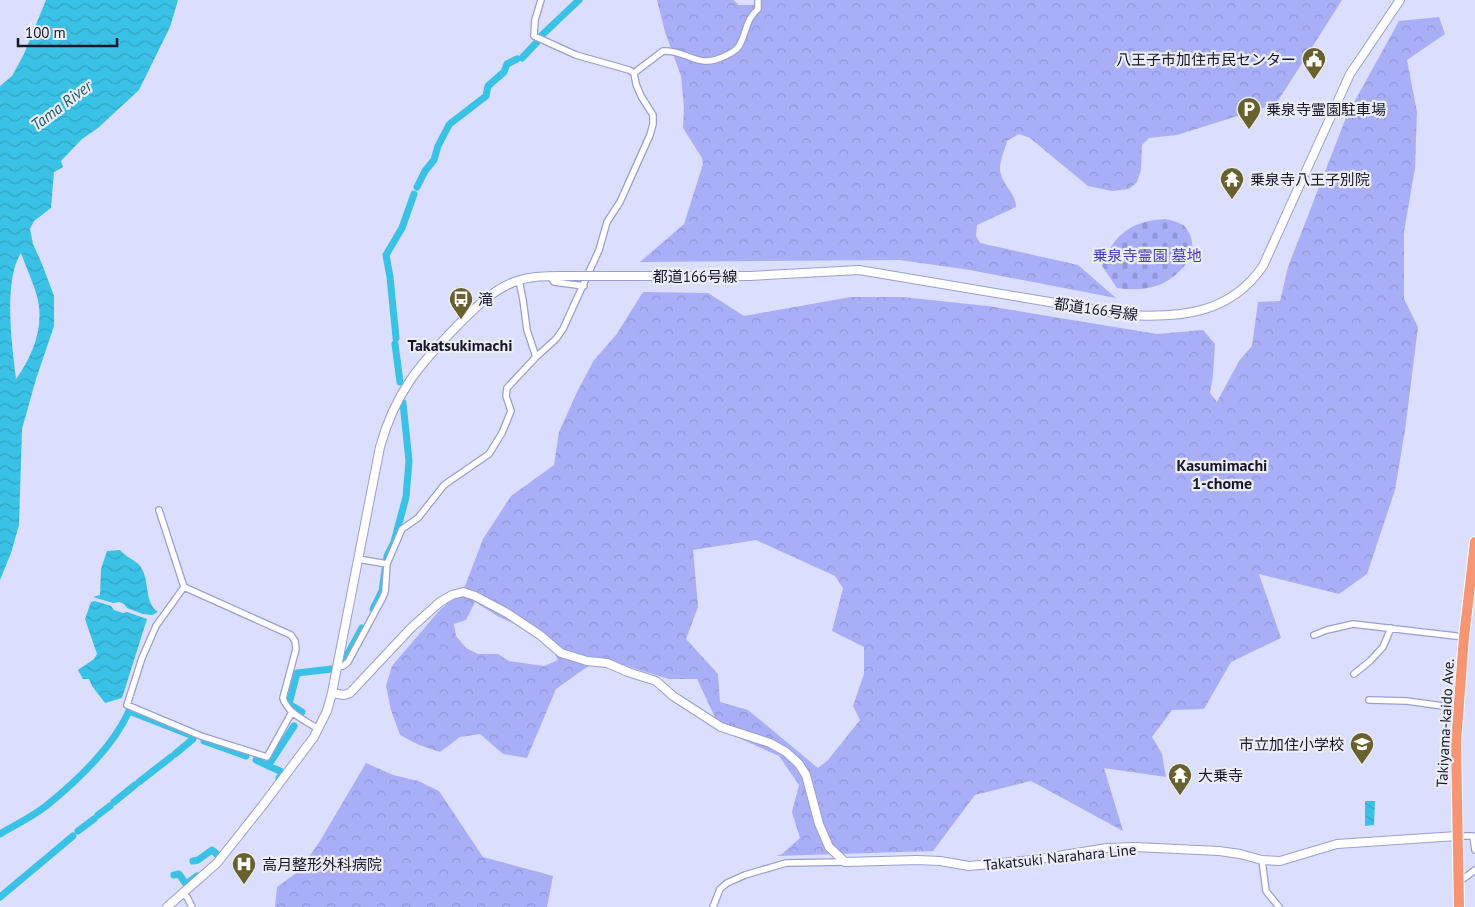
<svg xmlns="http://www.w3.org/2000/svg" width="1475" height="907" font-family="'PT Sans','Noto Sans JP',sans-serif">
	<defs>
		<pattern id="forest-crowns" width="20" height="18" patternUnits="userSpaceOnUse" patternTransform="scale(1.25)"><rect width="20" height="18" fill="#a9aff7"/><path d="M2 6a3 3 0 1 1 6 0M12 15a3 3 0 1 1 6 0" fill="none" stroke="#9196d4"/></pattern>
		<pattern id="cemetery-stones" width="16" height="16" patternUnits="userSpaceOnUse" patternTransform="scale(1.25)"><rect width="16" height="16" fill="#a9aff7"/><path d="M2 7V4a2 2 0 0 1 4 0v3zM10 15v-3a2 2 0 0 1 4 0v3z" fill="#9196d4"/></pattern>
		<pattern id="water-waves" width="16" height="10" patternUnits="userSpaceOnUse" patternTransform="scale(1.25)"><rect width="16" height="10" fill="#39c2e6"/><path d="M0 5q4-4 8 0t8 0" fill="none" stroke="#32a6c5"/></pattern>
	</defs>
	<rect width="100%" height="100%" fill="#dbdefc"/>
	<path fill="url(#forest-crowns)" fill-rule="evenodd" d="M 657,0 L 733,0 L 739,5 L 758,5 L 759,0 L 1342,0 L 1276,104 L 1177,135 L 1149,138 L 1142,145 L 1141,170 L 1137,182 L 1129,189 L 1112,191 L 1088,186 L 1030,138 L 1019,134 L 1007,141 C 1005,149 1000,160 1000,168 C 1000,184 1016,192 1016,207 L 977,225 L 976,236 L 980,243 L 1078,265 L 1116,298 L 970,270 L 900,260 L 640,262 L 684,224 L 703,164 L 702,158 L 683,128 L 684,108 L 681,76 L 665,32 Z
		M 1439,17 L 1445,34 L 1407,60 L 1417,112 L 1415,168 L 1404,232 L 1404,299 L 1418,327 L 1405,430 L 1395,490 L 1367,574 L 1339,594 L 1259,574 L 1281,638 L 1231,662 L 1204,709 L 1172,710 L 1152,737 L 1162,754 L 1166,777 L 1104,768 L 1123,831 L 1031,781 L 975,795 L 933,851 L 776,856 L 782,854 L 800,838 L 792,812 L 799,785 L 779,756 L 721,730 L 697,679 L 669,679 L 607,660 L 587,667 L 556,689 L 527,758 L 503,754 L 480,734 L 460,737 L 440,752 L 419,745 L 400,735 L 391,710 L 386,686 L 392,666 L 438,612 L 465,586 L 483,539 L 511,496 L 554,465 L 559,432 L 577,392 L 594,360 L 616,335 L 643,292 L 708,293 L 744,316 L 851,297 L 902,297 L 988,306 L 1157,334 L 1203,330 L 1215,344 L 1213,375 L 1210,393 L 1217,402 L 1239,361 L 1252,346 L 1258,302 L 1280,301 L 1288,267 L 1347,115 L 1399,21 ZM 756,540 L 835,576 L 843,588 L 832,631 L 864,647 L 864,674 L 853,706 L 860,720 L 828,760 L 818,768 L 748,710 L 720,702 L 718,674 L 686,639 L 698,607 L 693,550 ZM 475,602 L 499,617 L 524,628 L 553,649 L 558,660 L 544,666 L 509,661 L 498,654 L 478,654 L 466,648 L 456,636 L 454,624 L 466,620 Z
		M 366,763 L 393,775 L 418,781 L 439,791 L 483,857 L 553,876 L 547,907 L 275,907 L 277,887 L 299,871 L 320,841 Z"/>
	<path fill="url(#cemetery-stones)" d="M 1165,219 C 1171,220 1178,222 1183,225 C 1187,228 1190,234 1191,238 C 1198,258 1176,278 1159,285 C 1145,290 1131,290 1117,288 L 1102,266 C 1114,234 1131,221 1165,219 Z"/>
	<path fill="url(#water-waves)" fill-rule="evenodd" d="M 46,0 L 178,0 L 170,27 L 139,90 L 98,128 L 82,139 L 61,161 L 63,167 L 54,172 L 51,208 L 34,221 L 30,229 L 33,244 L 42,264 L 54,296 L 54,326 L 36,379 L 22,429 L 19,525 L 11,553 L 0,580 L 0,86 L 12,76 L 24,54 ZM 21,253 C 26,267 33,282 37,296 C 45,326 33,355 16,379 C 12,347 3,280 21,253 Z
		M 120,550 C 127,559 139,560 143,571 C 149,584 145,603 158,612 L 152,615 L 143,614 L 127,608 L 124,604 L 119,602 L 113,603 L 93,597 L 100,595 L 101,569 L 107,551 Z
		M 95,601 L 111,606 L 114,610 L 123,613 L 127,612 L 147,619 L 122,698 L 105,703 L 92,686 L 89,679 L 83,679 L 78,670 L 94,659 L 97,654 L 85,619 L 91,602 Z
		M 1365,801 L 1375,801 L 1374,825 L 1365,826 Z"/>
	<g fill="none" stroke-linecap="round" stroke-linejoin="round">
		<path stroke="#39c2e6" stroke-width="2" d="M 1464,875 L 1473,868"/>
		<path stroke="#39c2e6" stroke-width="7" d="M 541,36 L 579,0
			M 522,58 L 538,41
			M 451,123 L 486,96 L 488,86 L 504,72 L 507,64 L 517,59
			M 417,187 L 425,171 L 434,160 L 438,146 L 449,125
			M 396,338 L 390,277 L 386,255 L 402,228 L 414,194
			M 395,344 L 400,382
			M 373,609 L 382,591 L 387,556 L 394,542 L 406,497 L 409,461 L 403,403
			M 345,659 L 362,628
			M 302,712 L 289,704 L 297,673 L 332,669
			M 204,741 L 246,756
			M 256,760 L 284,773 L 279,778
			M 268,766 L 294,726
			M 139,782 L 171,757
			M 114,802 L 135,785
			M 98,815 L 110,806
			M 78,831 L 94,819
			M 0,834 C 15,825 32,817 46,806 C 77,781 113,747 129,711 L 193,736 L 193,739 L 175,754
			M 193,861 L 198,860 L 212,850 L 219,856
			M 174,875 L 179,874 L 186,884 L 197,876
			M 0,897 L 73,836"/>
		<g stroke="#9b9fce" stroke-width="8">
			<path id="street" d="M 634,73 L 663,51 C 690,50 697,71 727,55 C 731,53 736,51 739,46 C 747,33 745,20 758,9 L 758,0
				M 550,276 L 554,282 L 584,286
				M 519,280 L 523,300 L 527,330 L 536,357
				M 159,510 L 184,587 L 291,635 L 295,641 L 296,649 L 283,698 C 288,714 305,720 318,729
				M 358,559 L 387,564
				M 184,587 L 156,626 L 142,658 L 127,705 L 201,736 L 267,757 L 292,712
				M 1314,635 L 1327,630 L 1353,624 L 1464,637
				M 337,667 L 343,666 L 348,662 L 382,599 L 385,592 L 387,564 L 402,529 L 418,518 L 444,485 L 489,454 L 502,433 L 511,411 L 506,396 L 507,388 L 536,357 L 556,339 L 563,329 L 599,250 L 607,222 L 620,202 L 650,135 L 653,124 L 653,115 L 641,96 L 636,84 L 634,73 L 629,70 L 576,55 L 534,36 L 535,20 L 541,0
				M 1354,674 L 1370,661 L 1383,647 L 1391,628
				M 1369,700 L 1407,701 L 1457,708
				M 1457,836 L 1473,836 L 1475,850
				M 1262,860 L 1266,891 L 1279,907
				M 1459,882 L 1475,870
				M 182,894 L 187,897 L 192,907
				M 713,907 L 720,889 L 727,883 L 745,875 L 786,863 L 845,862"/>
		</g>
		<g stroke="#9b9fce" stroke-width="10">
			<path id="secondary" d="M 616,276 L 750,276 L 859,270 L 1127,315 C 1181,318 1230,314 1263,266 L 1350,74 L 1400,0
				M 332,693 L 344,695 L 350,693 L 411,628 L 440,602 L 452,595 L 463,592 L 475,596 L 507,613 L 540,635 L 561,653 L 587,661 L 607,663 L 628,672 L 656,681 L 673,696 L 721,727 L 770,743 L 786,752 L 799,764 L 806,775 L 819,824 L 829,847 L 845,862 L 917,860 L 940,861 L 969,866 L 1033,860 L 1107,848 L 1135,847 L 1219,851 L 1240,854 L 1262,860 L 1280,861 L 1337,844 L 1457,836
				M 167,907 L 217,863 L 263,805 L 314,737 L 327,711 L 332,693 L 380,447 C 395,393 419,365 457,326 C 474,309 491,291 514,282 C 532,275 552,276 571,276"/>
		</g>
		<g stroke="#fff" stroke-width="12">
			<path id="highway" d="M 1459,907 L 1456,742 L 1464,637 L 1475,542"/>
		</g>
		<use href="#street" stroke="#fff" stroke-width="5.5"/>
		<use href="#secondary" stroke="#fff" stroke-width="8"/>
		<use href="#highway" stroke="#f59573" stroke-width="10"/>
		<g stroke="#9b9fce" stroke-width="10" stroke-linecap="butt">
			<path id="secondary-bridge" d="M 571,276 L 616,276"/>
		</g>
		<use href="#secondary-bridge" stroke="#fff" stroke-width="8"/>
	</g>
	<defs>
		<g id="civic-pin" transform="scale(1.25)"><path d="M0 17L-7.5 6A9.5 9.5 0 1 1 7.5 6Z" fill="#69612d" stroke="#ebedf7"/><path d="M-.6-6.5H3V-4.5H.6V-3L4-1V1h2V6H-6V1h2V-1L-.6-3ZM-1.2 2.5V6h2.4V2.5Z" fill="#fff"/></g>
		<g id="parking-pin" transform="scale(1.25)"><path d="M0 17L-7.5 6A9.5 9.5 0 1 1 7.5 6Z" fill="#69612d" stroke="#ebedf7"/><path d="M-3.5-5.5H1a3.5 3.5 0 0 1 0 7H-1V5.5H-3.5ZM-1-3.4V-.6H.8a1.4 1.4 0 0 0 0-2.8Z" fill="#fff"/></g>
		<g id="temple-pin" transform="scale(1.25)"><path d="M0 17L-7.5 6A9.5 9.5 0 1 1 7.5 6Z" fill="#69612d" stroke="#ebedf7"/><path d="M0-6L5-2H3V0L6.5 2.5H4V6H1.5V3h-3V6H-4V2.5H-6.5L-3 0V-2H-5Z" fill="#fff"/></g>
		<g id="bus-pin" transform="scale(1.25)"><path d="M0 17L-7.5 6A9.5 9.5 0 1 1 7.5 6Z" fill="#69612d" stroke="#ebedf7"/><path d="M-5-6H5V4H4V6H2V4H-2V6H-4V4H-5ZM-3.5-4V0h7V-4ZM-3.5 1.2v1.5H-2V1.2ZM2 1.2v1.5H3.5V1.2Z" fill="#fff"/></g>
		<g id="school-pin" transform="scale(1.25)"><path d="M0 17L-7.5 6A9.5 9.5 0 1 1 7.5 6Z" fill="#69612d" stroke="#ebedf7"/><path d="M0-5L7-2L0 1L-7-2ZM-4 1L0 2.5L4 1V4Q0 6-4 4Z" fill="#fff"/></g>
		<g id="hospital-pin" transform="scale(1.25)"><path d="M0 17L-7.5 6A9.5 9.5 0 1 1 7.5 6Z" fill="#69612d" stroke="#ebedf7"/><path d="M-5-5h3v3.5h4V-5h3V5h-3V1.5h-4V5h-3Z" fill="#fff"/></g>
	</defs>
	<g fill-rule="evenodd">
		<use href="#civic-pin" x="1314" y="59"/>
		<use href="#parking-pin" x="1249" y="109"/>
		<use href="#temple-pin" x="1232" y="179"/>
		<use href="#bus-pin" x="461" y="299"/>
		<use href="#school-pin" x="1362" y="744"/>
		<use href="#temple-pin" x="1180" y="775"/>
		<use href="#hospital-pin" x="244" y="864"/>
	</g>
	<g text-anchor="middle" dominant-baseline="central" stroke-width="4.5" stroke-linejoin="round" paint-order="stroke">
		<g font-size="15" fill="#161728" stroke="#ebedf7" text-anchor="start">
			<text x="1296" y="59" text-anchor="end">八王子市加住市民センター</text>
			<text x="1266" y="109">乗泉寺霊園駐車場</text>
			<text x="1250" y="179">乗泉寺八王子別院</text>
			<text x="478" y="299">滝</text>
			<text x="1344" y="744" text-anchor="end">市立加住小学校</text>
			<text x="1198" y="775">大乗寺</text>
			<text x="262" y="864">高月整形外科病院</text>
		</g>
		<g font-size="15" fill="#473cb6" stroke="#ebedf7">
			<text x="1147" y="255">乗泉寺霊園 墓地</text>
		</g>
		<g font-size="15" fill="#161728" stroke="#ebedf7">
			<text x="695" y="276">都道166号線</text>
			<text transform="translate(1096 309) rotate(8)">都道166号線</text>
			<text transform="translate(1445 723) rotate(-87)">Takiyama-kaido Ave.</text>
			<text transform="translate(1060 857) rotate(-6)">Takatsuki Narahara Line</text>
		</g>
		<g font-size="16" font-style="italic" fill="#185f73" stroke="#ebedf7">
			<text transform="translate(61 105) rotate(-37)">Tama River</text>
		</g>
		<g font-size="16" font-weight="bold" fill="#161728" stroke="#ebedf7">
			<text x="460" y="345">Takatsukimachi</text>
			<text x="1222" y="465">Kasumimachi<tspan x="1222" dy="18">1-chome</tspan></text>
		</g>
	</g>
	<path d="M18 38v8h99v-8" fill="none" stroke="#161728" stroke-width="2.5"/>
	<text x="25" y="38" font-size="15" fill="#161728" stroke="#ebedf7" stroke-width="4" paint-order="stroke">100 m</text>
</svg>
